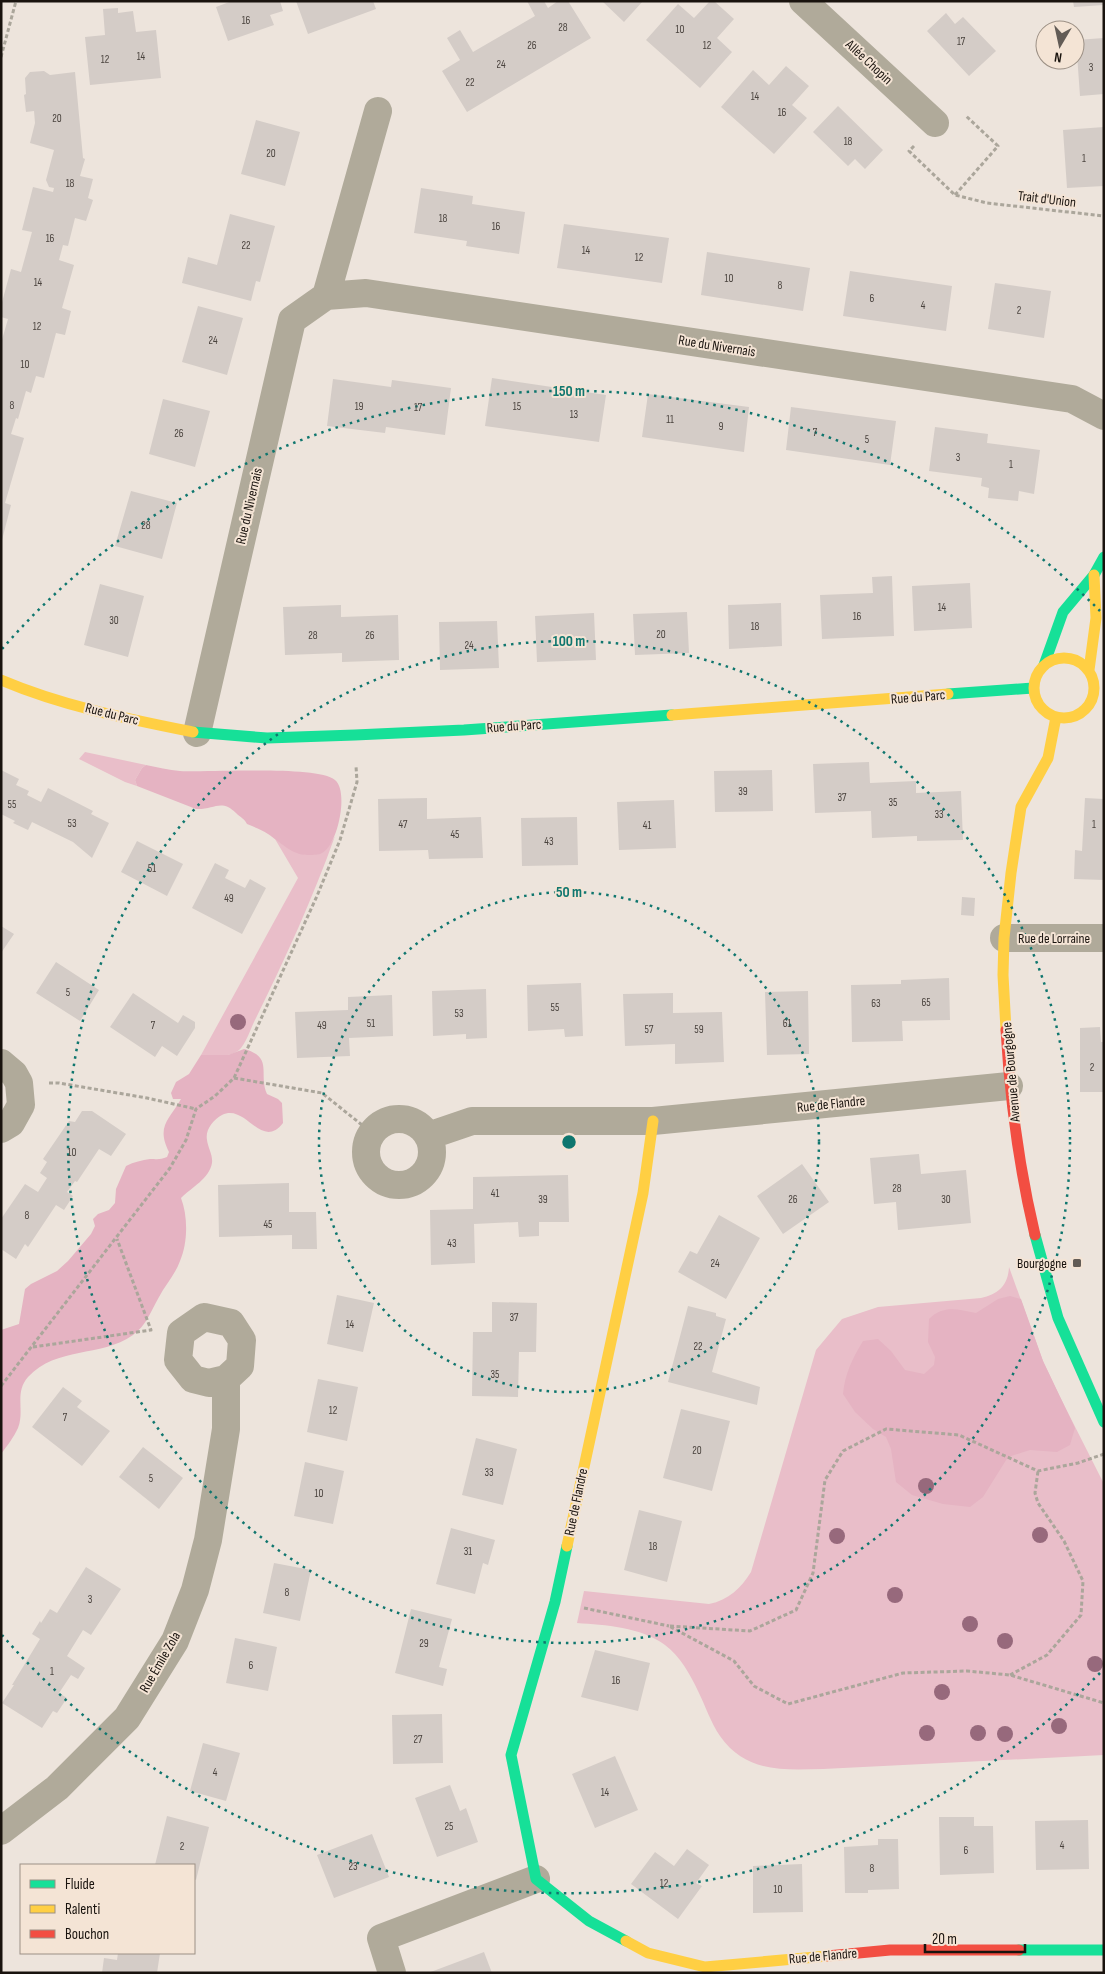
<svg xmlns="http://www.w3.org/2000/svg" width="1105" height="1974" font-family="'Sofia Sans Condensed',sans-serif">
	<rect width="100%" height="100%" fill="#ede4dc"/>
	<path fill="#e9bec9" d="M 85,752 L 146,765 L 142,768 L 135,780 L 137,786 L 125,782 L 79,759 Z
		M 335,836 C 313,898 285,959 256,1018 C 251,1027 246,1045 238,1051 C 227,1058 213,1056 201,1055 L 298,878 L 275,839 C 297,855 319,866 335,836 Z
		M 1009,1267 L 1043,1361 L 1059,1395 L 1104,1484 L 1104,1755 L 823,1769 C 783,1770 746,1773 720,1736 C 711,1723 705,1705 698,1691 C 690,1674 680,1656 665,1645 C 641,1627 605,1625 577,1623 L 584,1591 L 709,1604 C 729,1600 741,1588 751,1572 L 816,1350 L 842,1319 L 878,1307 L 981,1298 C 998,1294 1008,1286 1009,1267 Z"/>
	<path fill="#e5b3c2" d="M 146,765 C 157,767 169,770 180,771 C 209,773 316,765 335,780 C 349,791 338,845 322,853 C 319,855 312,855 307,855 C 292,855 280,842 268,834 C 262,830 254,827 247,824 C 244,818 241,818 236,813 C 221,798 214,810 196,809 L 137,786 L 135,780 L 142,768 Z
		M 244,1049 C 274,1057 258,1074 267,1094 L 278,1099 L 282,1103 L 283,1123 C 261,1151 246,1103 222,1115 C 213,1120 205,1130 207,1140 C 208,1148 213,1155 212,1163 C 209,1179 192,1187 181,1198 C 188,1216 188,1243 180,1261 C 175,1275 165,1285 159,1297 C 151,1311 146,1326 133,1335 C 100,1358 57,1346 28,1377 C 14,1393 25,1410 18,1428 C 14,1437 7,1446 1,1454 L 1,1330 L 19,1324 L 25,1289 L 31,1284 L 57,1271 L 68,1261 L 91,1234 L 95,1226 L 93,1219 L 98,1214 L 109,1210 L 115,1203 L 116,1189 L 126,1166 C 134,1162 142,1160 150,1159 C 157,1159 160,1160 167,1157 L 169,1152 C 156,1126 169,1120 181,1099 L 173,1099 L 171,1093 L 176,1082 L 189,1074 L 201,1055 L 228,1055 Z
		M 1010,1296 L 1021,1299 L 1043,1361 L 1075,1428 L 1070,1445 L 1057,1452 L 1030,1450 L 1008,1457 L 983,1497 L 970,1507 L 943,1504 L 912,1495 L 896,1482 L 891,1449 L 886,1437 L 873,1429 L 855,1412 L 843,1394 C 845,1374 852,1359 863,1341 L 878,1339 L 891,1351 L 905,1370 L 924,1374 L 934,1365 L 935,1357 L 928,1342 L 929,1319 C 943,1305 957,1309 976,1313 L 998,1299 Z"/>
	<path fill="#d4ccc7" d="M 232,1 L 280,1 L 283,11 L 270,15 L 274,25 L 228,41 L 216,7 Z
		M 296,1 L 373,1 L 376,9 L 308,34 Z
		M 527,1 L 544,1 L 548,8 L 558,1 L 568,1 L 591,38 L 467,112 L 442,71 L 460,60 L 447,38 L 460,30 L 473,52 L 535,16 Z
		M 602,1 L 643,1 L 624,22 Z
		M 710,1 L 714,1 L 734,19 L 717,38 L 732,52 L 700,88 L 646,40 L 678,4 L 694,18 Z
		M 1073,1 L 1104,1 L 1104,5 L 1074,7 Z
		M 118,8 L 118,13 L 133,11 L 136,32 L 156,30 L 161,78 L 90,85 L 85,37 L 105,35 L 103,9 Z
		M 946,13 L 955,24 L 963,17 L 996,51 L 969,76 L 927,31 Z
		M 1104,38 L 1104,94 L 1080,96 L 1076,40 Z
		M 786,66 L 809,86 L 792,105 L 807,118 L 774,154 L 721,107 L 753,70 L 769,85 Z
		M 44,71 L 50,75 L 75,72 L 83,158 L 85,159 L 80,176 L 93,179 L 88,198 L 93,200 L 86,221 L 75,218 L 68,246 L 63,245 L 59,260 L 74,265 L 62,308 L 71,311 L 65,335 L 56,333 L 44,378 L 36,376 L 31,393 L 26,391 L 18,419 L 16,418 L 11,434 L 24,438 L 5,503 L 11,505 L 2,540 L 1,343 L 8,319 L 1,317 L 1,306 L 11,269 L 21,272 L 32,232 L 22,230 L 33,187 L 53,192 L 54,188 L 49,187 L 46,180 L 54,150 L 30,143 L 35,123 L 34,111 L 26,112 L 24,95 L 26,94 L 25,78 L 30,72 Z
		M 838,106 L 883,150 L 865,169 L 855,159 L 848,166 L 813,132 Z
		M 256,120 L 300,132 L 285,186 L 241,174 Z
		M 1104,127 L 1104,186 L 1067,188 L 1063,130 Z
		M 421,188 L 473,196 L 472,204 L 525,212 L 519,254 L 466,246 L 467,241 L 414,233 Z
		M 230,214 L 275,226 L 260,282 L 256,281 L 251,301 L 182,283 L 188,257 L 217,265 Z
		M 564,224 L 669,238 L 662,283 L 557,268 Z
		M 707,252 L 810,268 L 803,311 L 701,295 Z
		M 850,271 L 952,286 L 946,331 L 843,316 Z
		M 995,283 L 1051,291 L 1044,338 L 988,329 Z
		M 198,306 L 243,318 L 227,375 L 182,362 Z
		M 492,378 L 606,395 L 599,442 L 485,426 Z
		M 333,379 L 391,387 L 392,380 L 451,388 L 445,435 L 386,427 L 385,433 L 327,426 Z
		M 648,394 L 749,407 L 744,452 L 642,437 Z
		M 163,399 L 210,411 L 195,467 L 149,454 Z
		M 791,407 L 896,421 L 890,465 L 786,450 Z
		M 935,427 L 988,434 L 987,443 L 1040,450 L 1034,494 L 1019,491 L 1018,501 L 988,498 L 989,488 L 981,486 L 982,478 L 929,471 Z
		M 131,491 L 177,503 L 162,559 L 115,546 Z
		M 892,576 L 894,636 L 822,639 L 820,595 L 873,593 L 872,577 Z
		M 970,583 L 972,628 L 914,631 L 912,586 Z
		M 100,584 L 144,596 L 128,657 L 84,645 Z
		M 781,603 L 782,646 L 729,649 L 728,605 Z
		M 341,605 L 341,617 L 398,615 L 399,660 L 342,662 L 342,653 L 285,655 L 283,607 Z
		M 687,612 L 689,653 L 635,655 L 633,614 Z
		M 594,613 L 596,660 L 537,662 L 535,616 Z
		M 497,621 L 499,668 L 440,670 L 439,622 Z
		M 869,762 L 870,783 L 916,781 L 916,793 L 961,791 L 963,840 L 917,841 L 917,836 L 872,838 L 871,811 L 815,813 L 813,764 Z
		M 1,770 L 19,779 L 16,785 L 29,791 L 27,795 L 41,802 L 48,788 L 93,811 L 91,814 L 109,823 L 92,858 L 73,842 L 32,822 L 28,830 L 13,823 L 15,821 L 1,814 Z
		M 772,770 L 773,811 L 715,812 L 714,771 Z
		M 427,798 L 427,819 L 481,817 L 483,858 L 429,859 L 428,850 L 379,851 L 378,799 Z
		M 1085,798 L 1104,799 L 1104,880 L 1074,879 L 1075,850 L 1082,851 Z
		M 674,800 L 676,848 L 619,850 L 617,802 Z
		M 577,817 L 578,865 L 522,866 L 521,818 Z
		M 137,841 L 183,864 L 167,896 L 121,872 Z
		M 215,863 L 229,870 L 225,878 L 245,888 L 250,879 L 266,888 L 242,934 L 192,908 Z
		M 962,897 L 975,898 L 974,916 L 961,915 Z
		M 1,926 L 14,934 L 1,953 Z
		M 56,962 L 99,990 L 80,1021 L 36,993 Z
		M 949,978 L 950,1020 L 902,1021 L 903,1041 L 852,1042 L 851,985 L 901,984 L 901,980 Z
		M 581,983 L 583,1036 L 565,1037 L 564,1029 L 528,1031 L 527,985 Z
		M 486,989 L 487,1038 L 466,1039 L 466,1034 L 433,1036 L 432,991 Z
		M 808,991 L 809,1054 L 767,1055 L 765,992 Z
		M 133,993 L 178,1023 L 183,1015 L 195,1022 L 195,1028 L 177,1056 L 162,1046 L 155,1057 L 110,1027 Z
		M 673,993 L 673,1013 L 722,1012 L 724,1062 L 675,1064 L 675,1044 L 625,1046 L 623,994 Z
		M 392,995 L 393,1036 L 349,1038 L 350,1056 L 297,1058 L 295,1012 L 348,1010 L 348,997 Z
		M 1100,1027 L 1101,1042 L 1104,1042 L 1104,1092 L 1080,1092 L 1080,1028 Z
		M 82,1111 L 92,1111 L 126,1134 L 111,1156 L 99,1149 L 77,1182 L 75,1181 L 67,1192 L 73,1196 L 64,1210 L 56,1205 L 28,1247 L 25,1244 L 16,1259 L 1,1249 L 1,1219 L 25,1184 L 38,1192 L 47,1178 L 40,1173 L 47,1162 L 43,1159 L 69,1121 L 75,1122 Z
		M 919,1154 L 921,1174 L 966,1170 L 971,1223 L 898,1230 L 896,1202 L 874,1204 L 870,1158 Z
		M 802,1164 L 829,1202 L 783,1234 L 757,1196 Z
		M 568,1175 L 569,1222 L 539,1222 L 539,1236 L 519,1237 L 518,1222 L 474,1224 L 475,1263 L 431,1265 L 430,1210 L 473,1209 L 473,1177 Z
		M 289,1183 L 289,1212 L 316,1212 L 317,1249 L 292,1249 L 292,1235 L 219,1237 L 218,1185 Z
		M 719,1215 L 760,1238 L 726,1299 L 678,1272 L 690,1251 L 697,1254 Z
		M 337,1295 L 374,1303 L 363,1352 L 327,1344 Z
		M 492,1302 L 537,1303 L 536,1352 L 519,1352 L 518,1397 L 472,1396 L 473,1332 L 492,1332 Z
		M 688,1306 L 716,1313 L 716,1316 L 726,1319 L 712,1372 L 760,1387 L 757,1405 L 668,1382 Z
		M 318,1379 L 358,1387 L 347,1441 L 307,1432 Z
		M 63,1387 L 82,1401 L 77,1407 L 110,1431 L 82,1466 L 32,1427 Z
		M 681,1409 L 730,1421 L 712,1491 L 663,1478 Z
		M 476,1438 L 517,1449 L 503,1505 L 462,1495 Z
		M 143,1447 L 183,1478 L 159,1509 L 119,1477 Z
		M 305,1462 L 344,1471 L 333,1524 L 294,1516 Z
		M 639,1510 L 682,1521 L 667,1582 L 624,1570 Z
		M 451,1528 L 495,1540 L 488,1565 L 483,1563 L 475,1594 L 436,1584 Z
		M 274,1563 L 311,1570 L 300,1621 L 263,1613 Z
		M 86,1567 L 121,1589 L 91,1635 L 83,1630 L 67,1656 L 85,1668 L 78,1679 L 71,1675 L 59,1693 L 67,1698 L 57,1713 L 53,1711 L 42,1728 L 2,1703 L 14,1685 L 12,1685 L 40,1639 L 32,1634 L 40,1621 L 41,1623 L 50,1609 L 57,1613 Z
		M 411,1609 L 452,1619 L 439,1667 L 447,1669 L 443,1686 L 395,1673 Z
		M 235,1638 L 277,1647 L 268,1691 L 226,1683 Z
		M 595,1650 L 650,1663 L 638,1711 L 581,1697 Z
		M 442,1714 L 443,1763 L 393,1764 L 392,1715 Z
		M 203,1743 L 240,1753 L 226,1801 L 190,1791 Z
		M 615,1756 L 638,1810 L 595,1828 L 572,1774 Z
		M 450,1785 L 460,1811 L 466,1808 L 478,1842 L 437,1857 L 415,1798 Z
		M 167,1816 L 209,1827 L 196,1880 L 194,1879 L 194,1865 L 155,1865 Z
		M 939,1817 L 974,1817 L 974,1826 L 993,1826 L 994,1873 L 940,1875 Z
		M 1088,1820 L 1089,1869 L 1036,1870 L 1035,1821 Z
		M 372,1834 L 389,1877 L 334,1898 L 317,1855 Z
		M 878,1839 L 898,1839 L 899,1889 L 868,1890 L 868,1893 L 845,1893 L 844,1847 L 878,1845 Z
		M 687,1849 L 709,1865 L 696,1883 L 702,1886 L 678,1919 L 631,1884 L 655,1852 L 674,1866 Z
		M 802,1864 L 803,1912 L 753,1913 L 753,1866 Z
		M 484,1952 L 492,1973 L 428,1973 Z
		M 118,1953 L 160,1953 L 157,1973 L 102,1973 L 104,1958 L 117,1960 Z"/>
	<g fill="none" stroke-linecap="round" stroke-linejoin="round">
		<path stroke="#aba69b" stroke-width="3" stroke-dasharray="4 2.5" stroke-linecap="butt" d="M 1,57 L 16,1
			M 914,146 L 909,151 L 955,195 L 987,203 L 1104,216
			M 955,195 L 998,146 L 966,116
			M 234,1078 L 322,1093 L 372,1133
			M 49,1083 L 59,1083 L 147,1098 L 196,1109
			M 33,1347 L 151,1330 L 117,1239
			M 1,1386 L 170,1168 L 186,1140 L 196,1109 L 215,1096 L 234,1078 L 317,896 L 340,840 L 357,782 L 356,766
			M 1104,1454 L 1078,1463 L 1038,1471 L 959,1435 L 886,1429 L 843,1451 L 825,1480 L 813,1573 L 796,1610 L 750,1631 L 669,1626 L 734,1661 L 754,1686 L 788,1704 L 903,1673 L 967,1671 L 1010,1675 L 1104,1703
			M 584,1608 L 669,1626
			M 1010,1675 L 1047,1655 L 1081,1615 L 1083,1581 L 1064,1541 L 1038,1503 L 1035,1493 L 1038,1471"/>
		<path stroke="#b0aa9a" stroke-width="28" d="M 803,1 L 935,123
			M 326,296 L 378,111
			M 197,733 L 292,320 L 326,296 L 366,293 L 1072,399 L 1104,416
			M 1004,938 L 1104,938
			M 1,1063 L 14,1074 L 19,1083 L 21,1105 L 11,1123 L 1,1129
			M366 1152a33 33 0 1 1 66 0a33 33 0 1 1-66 0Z
			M 428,1136 L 472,1121 L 653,1121 L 1009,1086
			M 204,1317 L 231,1323 L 242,1340 L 240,1366 L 226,1379 L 209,1383 L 193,1379 L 178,1360 L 181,1333 Z
			M 1,1831 L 57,1788 L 127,1718 L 175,1641 L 195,1590 L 208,1540 L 226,1429 L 226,1379
			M 392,1973 L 381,1938 L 536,1879"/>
		<path stroke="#16e098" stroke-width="11" d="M 1044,665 L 1063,612 L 1094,575 L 1104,557
			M 948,694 L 1033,688
			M 193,732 L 267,738 L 355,735 L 464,730 L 672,715
			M 1035,1235 L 1058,1318 L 1104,1422
			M 567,1546 L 555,1602 L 511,1755 L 536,1879 L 589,1921 L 626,1941
			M 1019,1950 L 1104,1950"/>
		<path stroke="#ffcf43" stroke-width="11" d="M1034 688a30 30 0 1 1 60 0a30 30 0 1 1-60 0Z
			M 1089,670 L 1096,618 L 1094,575
			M 1,680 C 62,706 128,719 193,732
			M 672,715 L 948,694
			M 1006,1030 L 1003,975 L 1004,938 L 1011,873 L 1021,807 L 1048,758 L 1056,717
			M 567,1546 L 643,1193 L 653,1121
			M 626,1941 L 648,1953 L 705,1967 L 827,1956"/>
		<path stroke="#f24e42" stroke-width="11" d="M 1006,1030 C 1010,1099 1019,1168 1035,1235
			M 827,1956 L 890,1950 L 1019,1950"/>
	</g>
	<g fill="#97697c">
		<circle cx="238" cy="1022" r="8"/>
		<circle cx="926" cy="1486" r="8"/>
		<circle cx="1040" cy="1535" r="8"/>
		<circle cx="837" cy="1536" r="8"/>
		<circle cx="895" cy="1595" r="8"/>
		<circle cx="970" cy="1624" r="8"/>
		<circle cx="1005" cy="1641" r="8"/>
		<circle cx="1095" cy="1664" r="8"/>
		<circle cx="942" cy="1692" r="8"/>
		<circle cx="1059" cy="1726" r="8"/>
		<circle cx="927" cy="1733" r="8"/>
		<circle cx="978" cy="1733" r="8"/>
		<circle cx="1005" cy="1734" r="8"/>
	</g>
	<g fill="none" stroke="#0f766e" stroke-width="2.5" stroke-dasharray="2.5 5">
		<circle cx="569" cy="1142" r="250"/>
		<circle cx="569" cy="1142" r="501"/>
		<path d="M1100 1673A751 751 0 0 1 2 1635M2 649A751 751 0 0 1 1100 611"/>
	</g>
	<rect fill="#635c56" stroke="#f4e4d5" stroke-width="2" x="1072" y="1258" width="10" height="10" rx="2.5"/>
	<g text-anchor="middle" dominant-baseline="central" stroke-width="4" stroke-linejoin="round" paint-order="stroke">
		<g font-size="11" fill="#4a433e">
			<text x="246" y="20">16</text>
			<text x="563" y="27">28</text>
			<text x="680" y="29">10</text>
			<text x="961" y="41">17</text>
			<text x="532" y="45">26</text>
			<text x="707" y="45">12</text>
			<text x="141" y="56">14</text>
			<text x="105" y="59">12</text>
			<text x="501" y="64">24</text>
			<text x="1091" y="67">3</text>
			<text x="470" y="82">22</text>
			<text x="755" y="96">14</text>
			<text x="782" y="112">16</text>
			<text x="57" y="118">20</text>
			<text x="848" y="141">18</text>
			<text x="271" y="153">20</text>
			<text x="1084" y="158">1</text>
			<text x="70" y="183">18</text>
			<text x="443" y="218">18</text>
			<text x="496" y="226">16</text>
			<text x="50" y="238">16</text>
			<text x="246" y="245">22</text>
			<text x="586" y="250">14</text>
			<text x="639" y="257">12</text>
			<text x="729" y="278">10</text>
			<text x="38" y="282">14</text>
			<text x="780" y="285">8</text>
			<text x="872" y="298">6</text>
			<text x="923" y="305">4</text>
			<text x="1019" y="310">2</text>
			<text x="37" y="326">12</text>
			<text x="213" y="340">24</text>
			<text x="25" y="364">10</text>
			<text x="12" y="405">8</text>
			<text x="359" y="406">19</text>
			<text x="517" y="406">15</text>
			<text x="418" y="407">17</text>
			<text x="574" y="414">13</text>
			<text x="670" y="419">11</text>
			<text x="721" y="426">9</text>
			<text x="815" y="432">7</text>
			<text x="179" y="433">26</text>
			<text x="867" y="439">5</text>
			<text x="958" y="457">3</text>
			<text x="1011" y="464">1</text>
			<text x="146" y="525">28</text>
			<text x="942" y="607">14</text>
			<text x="857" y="616">16</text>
			<text x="114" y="620">30</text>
			<text x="755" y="626">18</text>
			<text x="661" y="634">20</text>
			<text x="313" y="635">28</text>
			<text x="370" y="635">26</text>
			<text x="469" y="645">24</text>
			<text x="743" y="791">39</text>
			<text x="842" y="797">37</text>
			<text x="893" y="802">35</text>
			<text x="12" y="804">55</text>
			<text x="939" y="814">33</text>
			<text x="72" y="823">53</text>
			<text x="403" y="824">47</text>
			<text x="1094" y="824">1</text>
			<text x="647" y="825">41</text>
			<text x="455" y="834">45</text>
			<text x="549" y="841">43</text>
			<text x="152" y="868">51</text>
			<text x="229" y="898">49</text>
			<text x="68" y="992">5</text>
			<text x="926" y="1002">65</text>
			<text x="876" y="1003">63</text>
			<text x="555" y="1007">55</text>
			<text x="459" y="1013">53</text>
			<text x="371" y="1023">51</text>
			<text x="787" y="1023">61</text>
			<text x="153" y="1025">7</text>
			<text x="322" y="1025">49</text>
			<text x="649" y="1029">57</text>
			<text x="699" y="1029">59</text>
			<text x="1092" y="1067">2</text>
			<text x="72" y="1152">10</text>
			<text x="897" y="1188">28</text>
			<text x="495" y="1193">41</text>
			<text x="543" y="1199">39</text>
			<text x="793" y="1199">26</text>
			<text x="946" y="1199">30</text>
			<text x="27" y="1215">8</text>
			<text x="268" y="1224">45</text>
			<text x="452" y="1243">43</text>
			<text x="715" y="1263">24</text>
			<text x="514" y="1317">37</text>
			<text x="350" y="1324">14</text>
			<text x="698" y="1346">22</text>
			<text x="495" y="1374">35</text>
			<text x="333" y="1410">12</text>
			<text x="65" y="1417">7</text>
			<text x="697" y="1450">20</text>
			<text x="489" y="1472">33</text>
			<text x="151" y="1478">5</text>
			<text x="319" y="1493">10</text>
			<text x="653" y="1546">18</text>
			<text x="468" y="1551">31</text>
			<text x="287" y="1592">8</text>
			<text x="90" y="1599">3</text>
			<text x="424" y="1643">29</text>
			<text x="251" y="1665">6</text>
			<text x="52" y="1671">1</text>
			<text x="616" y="1680">16</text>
			<text x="418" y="1739">27</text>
			<text x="215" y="1772">4</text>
			<text x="605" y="1792">14</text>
			<text x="449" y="1826">25</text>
			<text x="1062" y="1845">4</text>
			<text x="182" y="1846">2</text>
			<text x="966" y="1850">6</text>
			<text x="353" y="1866">23</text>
			<text x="872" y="1868">8</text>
			<text x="664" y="1883">12</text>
			<text x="778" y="1889">10</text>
		</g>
		<g font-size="14" fill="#19130e" stroke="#f4e4d5">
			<text transform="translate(869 62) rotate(43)">Allée Chopin</text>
			<text transform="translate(1047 199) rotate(7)">Trait d'Union</text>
			<text transform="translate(717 346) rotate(9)">Rue du Nivernais</text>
			<text transform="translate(249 506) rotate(-77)">Rue du Nivernais</text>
			<text transform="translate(918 697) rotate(-5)">Rue du Parc</text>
			<text transform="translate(112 714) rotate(14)">Rue du Parc</text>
			<text transform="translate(514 726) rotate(-4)">Rue du Parc</text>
			<text x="1054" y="938">Rue de Lorraine</text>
			<text transform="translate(1011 1072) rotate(-95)">Avenue de Bourgogne</text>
			<text transform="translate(831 1104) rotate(-6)">Rue de Flandre</text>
			<text transform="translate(576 1502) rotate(-78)">Rue de Flandre</text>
			<text transform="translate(160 1662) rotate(-60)">Rue Émile Zola</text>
			<text transform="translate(823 1956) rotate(-5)">Rue de Flandre</text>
		</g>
		<g font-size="14" fill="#19130e" stroke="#f4e4d5" text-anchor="end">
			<text x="1067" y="1263">Bourgogne</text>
		</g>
	</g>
	<circle cx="569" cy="1142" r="8" fill="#0f766e" stroke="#f4e4d5" stroke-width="2.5"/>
	<g font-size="15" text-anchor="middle" font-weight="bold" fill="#0f766e" stroke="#f4e4d5" stroke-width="4" stroke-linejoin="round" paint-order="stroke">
		<text x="569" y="396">150 m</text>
		<text x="569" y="646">100 m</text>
		<text x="569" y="897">50 m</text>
	</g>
	<rect width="1105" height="1974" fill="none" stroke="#19130e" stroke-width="5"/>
	<rect x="20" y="1864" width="175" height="90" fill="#f4e4d5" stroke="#9c9085"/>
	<rect x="30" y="1880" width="25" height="8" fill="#16e098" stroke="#9c9085"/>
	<text x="65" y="1889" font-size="15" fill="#19130e">Fluide</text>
	<rect x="30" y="1905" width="25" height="8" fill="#ffcf43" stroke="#9c9085"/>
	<text x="65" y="1914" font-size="15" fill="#19130e">Ralenti</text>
	<rect x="30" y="1930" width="25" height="8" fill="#f24e42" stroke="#9c9085"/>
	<text x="65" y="1939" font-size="15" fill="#19130e">Bouchon</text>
	<g transform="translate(1060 45) rotate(189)"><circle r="24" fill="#f4e4d5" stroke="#9c9085"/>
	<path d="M0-4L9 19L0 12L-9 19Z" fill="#635c56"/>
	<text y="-8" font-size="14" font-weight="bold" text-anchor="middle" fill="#19130e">N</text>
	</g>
	<path d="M925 1944v8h100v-8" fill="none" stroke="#19130e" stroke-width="2.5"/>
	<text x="932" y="1944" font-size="15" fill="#19130e" stroke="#f4e4d5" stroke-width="4" paint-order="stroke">20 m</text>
</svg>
